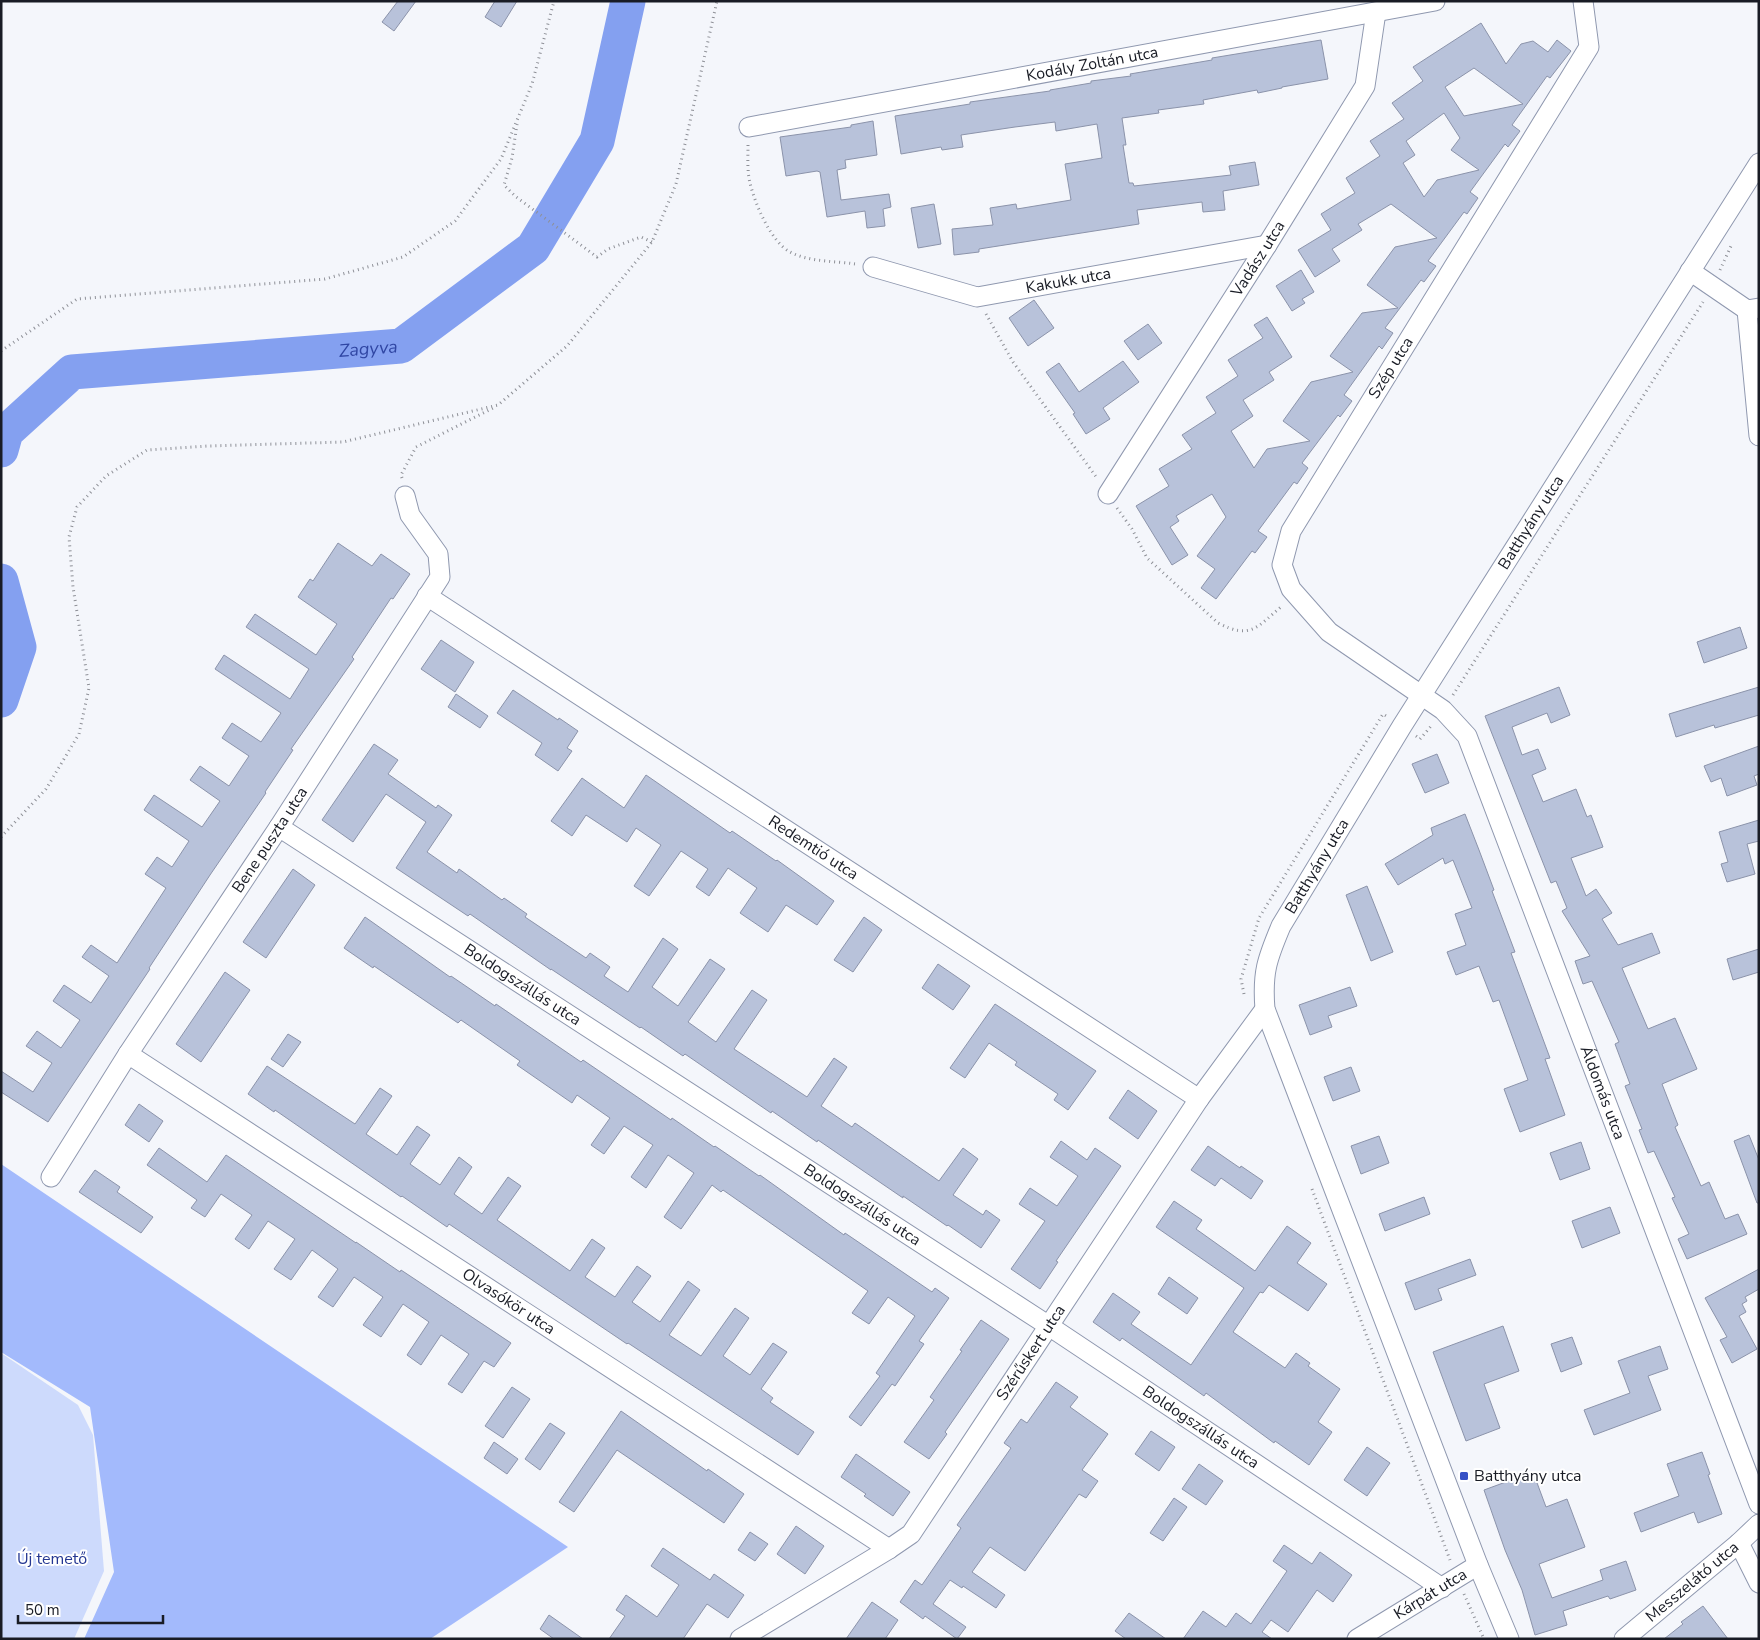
<svg xmlns="http://www.w3.org/2000/svg" width="1760" height="1640" font-family="'Nunito Sans',sans-serif">
	<rect width="100%" height="100%" fill="#f4f6fb"/>
	<path fill="#cddafc" d="M 1,1353 L 78,1405 L 93,1435 L 104,1571 L 74,1639 L 1,1639 Z"/>
	<path fill="#a3bafc" d="M 1,1164 L 568,1547 L 430,1639 L 84,1639 L 114,1572 L 90,1407 L 1,1352 Z"/>
	<g fill="none" stroke-linecap="round" stroke-linejoin="round">
		<g stroke="#84a0f0" stroke-width="35">
			<path id="s1" d="M 1,450 L 6,432 L 72,372 L 401,346 L 533,248 L 597,141 L 628,1"/>
			<path d="M 1,581 L 19,647 L 1,700"/>
		</g>
	</g>
	<path fill="#b8c2da" stroke="#8b93aa" fill-rule="evenodd" d="M 398,1 L 416,1 L 394,31 L 382,22 Z
		M 495,1 L 517,1 L 501,27 L 485,17 Z
		M 1481,23 L 1506,64 L 1521,44 L 1533,41 L 1548,52 L 1557,40 L 1571,51 L 1550,78 L 1547,76 L 1512,125 L 1520,131 L 1508,147 L 1505,144 L 1470,192 L 1478,198 L 1467,214 L 1464,212 L 1428,261 L 1436,266 L 1424,282 L 1421,280 L 1385,328 L 1393,333 L 1382,349 L 1379,346 L 1344,395 L 1352,401 L 1340,417 L 1338,415 L 1302,463 L 1308,468 L 1297,484 L 1294,482 L 1258,531 L 1267,537 L 1255,553 L 1252,551 L 1216,599 L 1201,588 L 1215,569 L 1197,556 L 1226,517 L 1212,494 L 1176,516 L 1179,521 L 1170,527 L 1188,555 L 1172,565 L 1136,506 L 1169,486 L 1159,469 L 1192,449 L 1182,435 L 1216,413 L 1206,397 L 1238,376 L 1228,360 L 1263,338 L 1254,325 L 1267,317 L 1292,357 L 1269,372 L 1274,380 L 1243,400 L 1253,416 L 1231,431 L 1254,468 L 1267,449 L 1310,441 L 1283,421 L 1311,382 L 1353,372 L 1330,356 L 1362,313 L 1398,308 L 1367,285 L 1395,247 L 1437,238 L 1391,204 L 1358,224 L 1362,230 L 1332,249 L 1340,261 L 1315,277 L 1298,250 L 1331,230 L 1321,214 L 1355,193 L 1346,178 L 1380,156 L 1370,141 L 1404,119 L 1392,103 L 1423,81 L 1413,67 ZM 1474,68 L 1485,76 L 1523,104 L 1464,116 L 1445,87 ZM 1444,113 L 1460,138 L 1451,150 L 1479,170 L 1437,180 L 1424,197 L 1403,163 L 1415,155 L 1406,141 Z
		M 1321,40 L 1328,79 L 1282,87 L 1282,88 L 1258,93 L 1257,90 L 1203,100 L 1204,104 L 1158,110 L 1159,113 L 1122,118 L 1126,145 L 1123,145 L 1129,183 L 1133,183 L 1134,186 L 1231,175 L 1229,166 L 1255,162 L 1259,185 L 1223,191 L 1225,210 L 1203,212 L 1202,202 L 1137,210 L 1139,224 L 979,249 L 979,252 L 954,255 L 952,229 L 993,225 L 990,208 L 1016,204 L 1017,209 L 1071,200 L 1065,164 L 1102,158 L 1097,124 L 1056,131 L 1055,122 L 1015,127 L 961,135 L 963,147 L 942,150 L 941,147 L 901,154 L 895,116 L 970,104 L 970,102 L 1050,91 L 1050,90 L 1091,83 L 1091,81 L 1131,76 L 1130,74 L 1212,60 L 1212,58 Z
		M 873,121 L 877,155 L 845,160 L 846,168 L 837,170 L 841,200 L 889,194 L 891,207 L 883,209 L 885,226 L 867,228 L 865,211 L 827,217 L 820,172 L 817,171 L 786,176 L 780,137 L 851,127 L 851,125 Z
		M 934,204 L 941,244 L 918,248 L 911,208 Z
		M 1301,270 L 1314,292 L 1302,299 L 1305,303 L 1292,311 L 1276,286 Z
		M 1034,300 L 1054,328 L 1028,346 L 1009,318 Z
		M 1148,324 L 1162,343 L 1138,360 L 1124,341 Z
		M 1123,361 L 1139,382 L 1103,408 L 1110,419 L 1086,434 L 1073,414 L 1075,413 L 1046,372 L 1059,363 L 1079,392 Z
		M 338,543 L 372,566 L 381,554 L 410,574 L 393,599 L 391,598 L 352,657 L 354,659 L 291,749 L 293,750 L 265,792 L 266,793 L 210,875 L 149,968 L 150,969 L 48,1122 L 1,1092 L 1,1071 L 33,1092 L 52,1063 L 26,1046 L 37,1031 L 61,1048 L 80,1020 L 53,1001 L 64,985 L 91,1003 L 109,976 L 82,957 L 91,945 L 117,963 L 166,888 L 145,874 L 157,857 L 172,867 L 189,841 L 144,810 L 154,795 L 202,827 L 220,801 L 190,780 L 200,766 L 229,786 L 249,756 L 222,738 L 232,723 L 261,742 L 281,713 L 215,669 L 224,655 L 290,699 L 309,669 L 246,627 L 255,614 L 316,655 L 337,624 L 298,597 L 310,579 L 313,581 Z
		M 1740,627 L 1747,648 L 1704,663 L 1697,642 Z
		M 441,640 L 474,662 L 455,692 L 421,669 Z
		M 1559,687 L 1570,715 L 1551,723 L 1547,713 L 1512,727 L 1522,755 L 1538,749 L 1546,769 L 1532,775 L 1543,802 L 1576,789 L 1587,817 L 1591,815 L 1603,847 L 1571,858 L 1586,896 L 1596,889 L 1612,913 L 1602,919 L 1618,945 L 1652,933 L 1660,953 L 1622,968 L 1648,1029 L 1675,1018 L 1697,1069 L 1662,1084 L 1678,1125 L 1675,1127 L 1701,1186 L 1709,1182 L 1725,1219 L 1738,1214 L 1747,1234 L 1687,1259 L 1678,1239 L 1689,1234 L 1672,1198 L 1675,1197 L 1654,1151 L 1648,1153 L 1639,1130 L 1642,1129 L 1625,1086 L 1630,1084 L 1615,1044 L 1619,1042 L 1592,981 L 1583,984 L 1575,961 L 1590,956 L 1562,911 L 1567,908 L 1556,881 L 1551,883 L 1485,716 Z
		M 1759,687 L 1759,715 L 1715,728 L 1714,725 L 1676,737 L 1669,714 Z
		M 513,690 L 558,720 L 559,718 L 578,731 L 567,748 L 572,751 L 558,771 L 535,755 L 542,743 L 497,713 Z
		M 456,694 L 488,716 L 480,728 L 448,707 Z
		M 374,744 L 398,760 L 388,774 L 436,808 L 438,805 L 452,815 L 427,852 L 457,873 L 459,869 L 502,900 L 504,898 L 527,914 L 525,917 L 586,958 L 590,953 L 610,967 L 604,976 L 628,992 L 663,938 L 678,949 L 652,987 L 678,1006 L 710,959 L 725,969 L 688,1022 L 716,1042 L 752,990 L 767,1000 L 734,1049 L 807,1097 L 834,1058 L 847,1067 L 821,1106 L 852,1127 L 855,1123 L 939,1181 L 963,1148 L 978,1159 L 953,1195 L 983,1215 L 986,1210 L 1000,1220 L 981,1248 L 948,1225 L 947,1226 L 903,1196 L 903,1198 L 818,1140 L 817,1142 L 772,1111 L 771,1113 L 685,1054 L 683,1056 L 641,1027 L 640,1028 L 551,969 L 551,970 L 470,914 L 468,916 L 396,868 L 426,822 L 386,794 L 353,842 L 322,820 Z
		M 1759,746 L 1759,774 L 1754,776 L 1757,785 L 1727,796 L 1721,778 L 1711,782 L 1704,766 Z
		M 1437,754 L 1449,783 L 1425,793 L 1412,764 Z
		M 646,775 L 730,833 L 732,831 L 776,861 L 777,860 L 834,901 L 817,925 L 786,905 L 768,932 L 740,913 L 757,888 L 728,868 L 709,896 L 696,887 L 708,869 L 681,851 L 649,896 L 634,886 L 661,845 L 636,828 L 627,842 L 586,815 L 572,836 L 551,821 L 582,778 L 624,808 Z
		M 1465,814 L 1479,850 L 1494,890 L 1492,891 L 1515,952 L 1511,953 L 1550,1058 L 1545,1059 L 1565,1115 L 1520,1132 L 1504,1089 L 1528,1080 L 1499,1000 L 1493,1002 L 1479,966 L 1456,975 L 1447,952 L 1466,945 L 1455,914 L 1472,908 L 1453,860 L 1445,864 L 1443,858 L 1398,885 L 1385,864 L 1433,835 L 1431,828 Z
		M 1759,820 L 1759,841 L 1747,844 L 1755,874 L 1727,882 L 1721,864 L 1728,862 L 1719,832 Z
		M 293,869 L 315,885 L 266,958 L 243,942 Z
		M 1367,886 L 1393,952 L 1371,961 L 1346,895 Z
		M 365,917 L 450,977 L 451,976 L 495,1006 L 496,1004 L 581,1062 L 583,1060 L 671,1120 L 672,1118 L 714,1147 L 715,1146 L 759,1176 L 760,1175 L 844,1235 L 845,1233 L 932,1292 L 935,1288 L 949,1298 L 919,1341 L 924,1344 L 895,1386 L 892,1384 L 861,1426 L 849,1417 L 880,1376 L 876,1373 L 915,1316 L 888,1297 L 869,1324 L 852,1313 L 868,1291 L 723,1190 L 721,1192 L 712,1185 L 681,1229 L 664,1217 L 694,1173 L 668,1155 L 646,1188 L 631,1177 L 653,1145 L 624,1126 L 604,1154 L 591,1145 L 610,1118 L 577,1095 L 572,1103 L 517,1065 L 520,1061 L 461,1020 L 458,1023 L 374,966 L 373,968 L 344,948 Z
		M 864,917 L 882,930 L 853,972 L 834,960 Z
		M 1759,949 L 1759,972 L 1733,980 L 1727,959 Z
		M 938,964 L 970,986 L 953,1010 L 922,988 Z
		M 225,972 L 250,990 L 201,1062 L 176,1044 Z
		M 1350,987 L 1357,1006 L 1328,1016 L 1332,1027 L 1310,1035 L 1299,1005 Z
		M 995,1004 L 1096,1071 L 1068,1110 L 1054,1100 L 1058,1094 L 1015,1065 L 1017,1062 L 989,1043 L 965,1078 L 950,1068 Z
		M 288,1034 L 301,1042 L 283,1067 L 271,1059 Z
		M 267,1066 L 355,1124 L 380,1088 L 392,1096 L 366,1134 L 397,1155 L 417,1126 L 430,1135 L 410,1164 L 440,1185 L 459,1157 L 472,1167 L 454,1194 L 482,1214 L 508,1177 L 521,1186 L 497,1220 L 570,1271 L 592,1239 L 605,1248 L 585,1277 L 615,1297 L 637,1266 L 651,1276 L 632,1302 L 660,1322 L 688,1281 L 700,1290 L 669,1335 L 701,1356 L 735,1308 L 749,1318 L 723,1356 L 750,1375 L 773,1343 L 787,1352 L 761,1389 L 773,1398 L 770,1402 L 814,1432 L 798,1455 L 628,1343 L 627,1344 L 449,1224 L 447,1227 L 402,1196 L 401,1197 L 275,1110 L 274,1112 L 248,1094 Z
		M 1351,1067 L 1360,1091 L 1333,1101 L 1324,1077 Z
		M 1128,1090 L 1157,1111 L 1138,1139 L 1109,1118 Z
		M 139,1104 L 163,1121 L 149,1142 L 125,1125 Z
		M 1749,1135 L 1759,1160 L 1759,1203 L 1757,1203 L 1734,1141 Z
		M 1379,1136 L 1389,1163 L 1361,1174 L 1351,1146 Z
		M 1061,1141 L 1087,1160 L 1095,1148 L 1121,1166 L 1056,1261 L 1058,1262 L 1040,1289 L 1011,1269 L 1045,1221 L 1019,1204 L 1030,1188 L 1057,1206 L 1078,1176 L 1050,1157 Z
		M 1581,1142 L 1590,1169 L 1560,1180 L 1550,1153 Z
		M 1208,1146 L 1240,1168 L 1241,1166 L 1263,1181 L 1251,1199 L 1221,1178 L 1215,1186 L 1191,1170 Z
		M 159,1148 L 207,1182 L 226,1155 L 356,1243 L 356,1242 L 400,1272 L 401,1270 L 511,1343 L 494,1367 L 484,1361 L 462,1393 L 448,1384 L 469,1354 L 441,1335 L 421,1365 L 407,1355 L 429,1322 L 403,1304 L 381,1337 L 363,1325 L 383,1297 L 354,1277 L 333,1307 L 318,1297 L 338,1269 L 312,1250 L 291,1280 L 274,1269 L 295,1239 L 268,1221 L 249,1249 L 235,1239 L 252,1215 L 221,1194 L 205,1217 L 191,1208 L 197,1200 L 147,1165 Z
		M 95,1170 L 120,1187 L 117,1192 L 153,1217 L 141,1233 L 79,1192 Z
		M 1424,1197 L 1430,1214 L 1385,1231 L 1379,1214 Z
		M 1174,1201 L 1202,1220 L 1196,1229 L 1255,1271 L 1287,1226 L 1311,1243 L 1297,1263 L 1327,1284 L 1308,1311 L 1269,1285 L 1263,1293 L 1260,1292 L 1233,1332 L 1285,1368 L 1296,1353 L 1310,1363 L 1308,1366 L 1340,1389 L 1318,1422 L 1332,1432 L 1309,1465 L 1275,1441 L 1274,1443 L 1206,1393 L 1204,1396 L 1122,1338 L 1120,1341 L 1093,1322 L 1113,1293 L 1140,1312 L 1131,1324 L 1191,1365 L 1244,1288 L 1156,1227 Z
		M 1610,1207 L 1620,1233 L 1582,1248 L 1572,1221 Z
		M 1470,1259 L 1476,1275 L 1438,1289 L 1442,1300 L 1415,1310 L 1405,1283 Z
		M 1759,1269 L 1759,1289 L 1745,1297 L 1747,1301 L 1742,1304 L 1746,1312 L 1739,1316 L 1757,1349 L 1732,1363 L 1720,1340 L 1727,1337 L 1705,1298 Z
		M 1169,1277 L 1198,1298 L 1187,1314 L 1158,1294 Z
		M 981,1320 L 1009,1339 L 945,1432 L 947,1434 L 929,1459 L 904,1442 L 934,1400 L 930,1397 L 962,1351 L 960,1350 Z
		M 1503,1326 L 1519,1371 L 1484,1384 L 1500,1428 L 1466,1441 L 1433,1352 Z
		M 1572,1337 L 1582,1364 L 1561,1372 L 1551,1344 Z
		M 1660,1346 L 1668,1369 L 1648,1376 L 1661,1410 L 1594,1435 L 1584,1410 L 1630,1393 L 1618,1361 Z
		M 1056,1382 L 1078,1397 L 1070,1407 L 1108,1434 L 1082,1470 L 1098,1481 L 1086,1498 L 1079,1494 L 1025,1571 L 990,1547 L 972,1572 L 1005,1595 L 996,1608 L 963,1586 L 962,1588 L 950,1580 L 933,1604 L 966,1627 L 957,1639 L 925,1616 L 923,1619 L 900,1602 L 915,1580 L 922,1585 L 961,1528 L 957,1525 L 1011,1448 L 1004,1443 L 1021,1419 L 1027,1423 Z
		M 512,1387 L 530,1399 L 503,1438 L 485,1426 Z
		M 621,1411 L 707,1471 L 708,1469 L 744,1494 L 724,1523 L 617,1450 L 574,1512 L 559,1502 Z
		M 550,1423 L 565,1433 L 540,1470 L 525,1459 Z
		M 1151,1431 L 1175,1447 L 1159,1471 L 1135,1454 Z
		M 494,1442 L 518,1459 L 507,1474 L 484,1458 Z
		M 1367,1447 L 1390,1463 L 1367,1496 L 1344,1480 Z
		M 1702,1452 L 1710,1474 L 1708,1475 L 1722,1514 L 1698,1523 L 1694,1512 L 1641,1532 L 1634,1513 L 1679,1496 L 1667,1464 Z
		M 856,1454 L 910,1492 L 893,1516 L 864,1496 L 866,1494 L 841,1477 Z
		M 1199,1464 L 1223,1481 L 1206,1505 L 1182,1489 Z
		M 1533,1472 L 1546,1507 L 1567,1499 L 1585,1547 L 1539,1564 L 1552,1598 L 1603,1580 L 1600,1570 L 1626,1561 L 1636,1590 L 1610,1599 L 1608,1596 L 1563,1611 L 1567,1625 L 1535,1635 L 1522,1590 L 1505,1550 L 1484,1490 Z
		M 1174,1498 L 1187,1507 L 1163,1541 L 1150,1533 Z
		M 796,1526 L 824,1546 L 805,1574 L 777,1554 Z
		M 750,1532 L 768,1544 L 755,1561 L 738,1550 Z
		M 1284,1545 L 1312,1564 L 1320,1552 L 1352,1575 L 1333,1602 L 1317,1590 L 1288,1632 L 1271,1620 L 1262,1632 L 1272,1639 L 1183,1639 L 1203,1611 L 1226,1627 L 1236,1613 L 1251,1624 L 1287,1571 L 1273,1561 Z
		M 663,1548 L 710,1580 L 714,1574 L 744,1595 L 728,1618 L 707,1604 L 683,1639 L 609,1639 L 625,1616 L 616,1610 L 626,1595 L 657,1617 L 679,1585 L 651,1566 Z
		M 872,1602 L 898,1620 L 885,1639 L 846,1639 Z
		M 1703,1606 L 1728,1639 L 1664,1639 L 1683,1624 L 1681,1622 Z
		M 1129,1613 L 1166,1639 L 1126,1639 L 1115,1631 Z
		M 549,1615 L 583,1639 L 554,1639 L 540,1629 Z"/>
	<g fill="none" stroke-linecap="round" stroke-linejoin="round">
		<g stroke="#8f98af" stroke-width="21">
			<g id="street">
				<path id="s2" d="M 1583,1 L 1589,47 L 1291,531 L 1282,565 L 1291,589 L 1329,632 L 1443,710 L 1467,736 L 1759,1504"/>
				<path id="s3" d="M 749,127 L 1435,1"/>
				<path id="s4" d="M 873,267 L 977,297 L 1267,245"/>
				<path d="M 1690,271 L 1747,310 L 1759,308"/>
				<path d="M 1747,310 L 1759,436"/>
				<path id="s5" d="M 1108,494 L 1267,245 L 1365,86 L 1376,12"/>
				<path id="s6" d="M 427,596 L 1199,1099"/>
				<path id="s7" d="M 279,827 L 1049,1326 L 1442,1588"/>
				<path id="s8" d="M 128,1054 L 889,1549"/>
				<path id="s9" d="M 51,1177 L 128,1054 L 279,827 L 440,577 L 438,554 L 410,515 L 405,496"/>
				<path d="M 1739,1543 L 1759,1583"/>
				<path id="s10" d="M 740,1639 L 889,1549 L 911,1534 L 1199,1099 L 1265,1009"/>
				<path id="s11" d="M 1357,1639 L 1478,1565"/>
				<path id="s12" d="M 1509,1639 L 1478,1565 L 1265,1009 C 1262,973 1267,959 1281,926 L 1402,726 L 1759,163"/>
				<path id="s13" d="M 1624,1639 L 1739,1543 L 1759,1524"/>
			</g>
		</g>
		<path stroke="#8e9097" stroke-width="3" stroke-dasharray="1 4" stroke-linecap="butt" d="M 517,124 L 512,158 L 504,185 L 515,196 L 597,257 L 608,249 L 641,237 L 652,242
			M 748,145 C 748,157 747,171 750,183 C 755,204 771,242 790,252 C 809,262 835,261 855,264
			M 1720,270 L 1731,246
			M 986,314 L 1013,362 L 1097,478
			M 1,351 L 77,299 L 325,279 L 403,257 L 455,221 L 501,159 L 532,84 L 554,1
			M 402,478 L 401,475 L 416,447 L 493,408
			M 1117,508 L 1132,529 L 1147,558 L 1218,623 C 1251,640 1257,627 1282,606
			M 1453,695 L 1703,302
			M 1416,736 L 1420,739 L 1432,725
			M 1,837 L 46,789 L 79,734 L 89,688 L 73,587 L 69,537 L 77,507 L 106,476 L 147,450 L 208,446 L 343,442 L 498,405 L 567,346 L 652,242 L 676,184 L 717,1
			M 1244,994 L 1241,979 L 1259,918 L 1383,714 L 1388,717
			M 1312,1189 L 1450,1560
			M 1464,1594 L 1484,1639"/>
		<use href="#street" stroke="#fff" stroke-width="19"/>
	</g>
	<rect fill="#3953c5" stroke="#fff" stroke-width="2" x="1459" y="1471" width="10" height="10" rx="2.5"/>
	<g text-anchor="middle" dominant-baseline="central" stroke-width="4" stroke-linejoin="round" paint-order="stroke">
		<g font-size="16" fill="#191c25" stroke="#fff">
			<text stroke="none"><textPath href="#s3" startOffset="349">Kodály Zoltán utca</textPath></text>
			<text stroke="none"><textPath href="#s5" startOffset="279">Vadász utca</textPath></text>
			<text stroke="none"><textPath href="#s4" startOffset="201">Kakukk utca</textPath></text>
			<text transform="translate(1391 368) rotate(-58)">Szép utca</text>
			<text stroke="none"><textPath href="#s12" startOffset="1236">Batthyány utca</textPath></text>
			<text stroke="none"><textPath href="#s9" startOffset="402">Bene puszta utca</textPath></text>
			<text stroke="none"><textPath href="#s6" startOffset="461">Redemtió utca</textPath></text>
			<text stroke="none"><textPath href="#s12" startOffset="831">Batthyány utca</textPath></text>
			<text stroke="none"><textPath href="#s7" startOffset="290">Boldogszállás utca</textPath></text>
			<text stroke="none"><textPath href="#s2" startOffset="1288">Áldomás utca</textPath></text>
			<text stroke="none"><textPath href="#s7" startOffset="695">Boldogszállás utca</textPath></text>
			<text stroke="none"><textPath href="#s8" startOffset="454">Olvasókör utca</textPath></text>
			<text stroke="none"><textPath href="#s10" startOffset="418">Szérűskert utca</textPath></text>
			<text stroke="none"><textPath href="#s7" startOffset="1100">Boldogszállás utca</textPath></text>
			<text stroke="none"><textPath href="#s13" startOffset="89">Messzelátó utca</textPath></text>
			<text stroke="none"><textPath href="#s11" startOffset="86">Kárpát utca</textPath></text>
		</g>
		<g font-size="16" fill="#191c25" stroke="#fff" text-anchor="start">
			<text x="1474" y="1476">Batthyány utca</text>
		</g>
		<g font-size="16" fill="#243792" stroke="#fff">
			<text x="52" y="1559">Új temető</text>
		</g>
		<g font-size="18" font-style="italic" fill="#3046a3" stroke="#fff">
			<text stroke="none"><textPath href="#s1" startOffset="405">Zagyva</textPath></text>
		</g>
	</g>
	<rect width="1760" height="1640" fill="none" stroke="#191c25" stroke-width="5"/>
	<path d="M18 1615v8h145v-8" fill="none" stroke="#191c25" stroke-width="2.5"/>
	<text x="25" y="1615" font-size="15" fill="#191c25" stroke="#ffffff" stroke-width="4" paint-order="stroke">50 m</text>
</svg>
